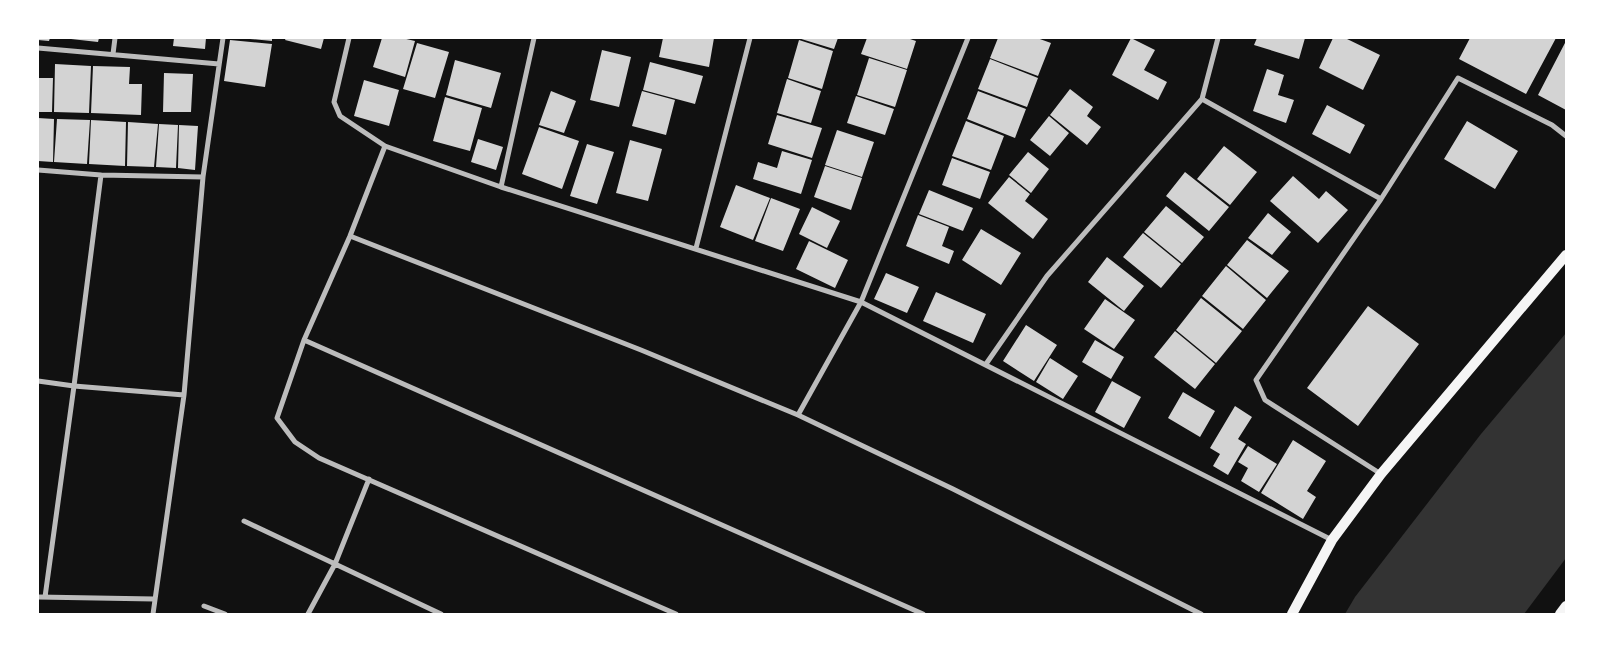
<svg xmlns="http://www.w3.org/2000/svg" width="1604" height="652" font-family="Jost,sans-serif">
	<rect width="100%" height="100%" fill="#111"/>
	<path fill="#333" d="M 1566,333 L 1566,558 L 1524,614 L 1345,614 L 1355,597 L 1481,434 Z"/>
	<path fill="#d3d3d3" d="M 38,38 L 50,38 L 49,41 L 38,40 Z
		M 71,38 L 99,38 L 98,42 L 71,39 Z
		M 174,38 L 206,38 L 205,49 L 173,46 Z
		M 251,38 L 272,38 L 272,41 L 250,39 Z
		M 286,38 L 324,38 L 321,49 L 285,40 Z
		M 382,38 L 402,38 L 415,41 L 405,77 L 373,67 Z
		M 663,38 L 714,38 L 709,67 L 659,57 Z
		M 798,38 L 838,38 L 834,49 Z
		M 867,38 L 907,38 L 916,41 L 907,69 L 861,54 Z
		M 998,38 L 1037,38 L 1051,43 L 1038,76 L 990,58 Z
		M 1131,38 L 1155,50 L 1144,70 L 1167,82 L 1158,100 L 1112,75 Z
		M 1257,38 L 1305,38 L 1299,59 L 1254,45 Z
		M 1333,38 L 1345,38 L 1380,55 L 1363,90 L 1319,68 Z
		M 1470,38 L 1556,38 L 1526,94 L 1459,59 Z
		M 230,40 L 272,44 L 265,87 L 224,81 Z
		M 799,40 L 833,51 L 822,89 L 788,78 Z
		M 1566,41 L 1566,110 L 1538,95 Z
		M 417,43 L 449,52 L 435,98 L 403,89 Z
		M 602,50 L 631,57 L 619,107 L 590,100 Z
		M 869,58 L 907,70 L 895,107 L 857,95 Z
		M 990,59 L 1038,78 L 1027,107 L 978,89 Z
		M 455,60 L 501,73 L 491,108 L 446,95 Z
		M 650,62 L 703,76 L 695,104 L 643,90 Z
		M 55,64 L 91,66 L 89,113 L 54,112 Z
		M 93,66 L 130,67 L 129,84 L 142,84 L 141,115 L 91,113 Z
		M 1267,69 L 1284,75 L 1278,95 L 1294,100 L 1286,123 L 1253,111 Z
		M 164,73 L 193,74 L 191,112 L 163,112 Z
		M 38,78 L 53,78 L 52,112 L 38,112 Z
		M 787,79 L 821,91 L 811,123 L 777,113 Z
		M 364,80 L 399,90 L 389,126 L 354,116 Z
		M 1070,89 L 1093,107 L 1087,116 L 1101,127 L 1087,145 L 1050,115 Z
		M 551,91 L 576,101 L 564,133 L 539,125 Z
		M 642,91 L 675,100 L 666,135 L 632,126 Z
		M 978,91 L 1026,109 L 1015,138 L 967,119 Z
		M 856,96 L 894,109 L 885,135 L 847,123 Z
		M 445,97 L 482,108 L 470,151 L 433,141 Z
		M 1327,105 L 1365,125 L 1350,154 L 1312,134 Z
		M 777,115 L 822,128 L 812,158 L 768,144 Z
		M 1049,116 L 1069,133 L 1050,156 L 1030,140 Z
		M 38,118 L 54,119 L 53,162 L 38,161 Z
		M 57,119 L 90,120 L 87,164 L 54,162 Z
		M 91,120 L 126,122 L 125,166 L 89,164 Z
		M 966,121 L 1004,136 L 991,170 L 952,156 Z
		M 1467,121 L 1518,151 L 1495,189 L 1444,159 Z
		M 128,122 L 158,124 L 154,167 L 127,166 Z
		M 159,124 L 178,125 L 176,168 L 156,167 Z
		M 179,125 L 198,126 L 195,170 L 178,168 Z
		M 539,127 L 579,141 L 562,189 L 522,174 Z
		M 837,130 L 874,142 L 862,177 L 825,165 Z
		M 478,139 L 503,147 L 496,170 L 471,162 Z
		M 630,140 L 662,149 L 648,201 L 616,193 Z
		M 587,144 L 614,152 L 597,204 L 570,196 Z
		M 1224,146 L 1257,172 L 1230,205 L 1197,179 Z
		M 782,151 L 812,160 L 801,194 L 753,179 L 758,162 L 777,168 Z
		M 1028,152 L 1049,169 L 1031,193 L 1009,175 Z
		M 952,158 L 990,172 L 980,199 L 942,185 Z
		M 825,166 L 862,178 L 851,210 L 814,197 Z
		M 1185,172 L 1229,207 L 1209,231 L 1166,196 Z
		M 1293,176 L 1319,199 L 1326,191 L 1348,210 L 1318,243 L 1270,201 Z
		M 1009,177 L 1030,194 L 1025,201 L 1048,219 L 1033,239 L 988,203 Z
		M 736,185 L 770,198 L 753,240 L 720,227 Z
		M 929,190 L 973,208 L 963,231 L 919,214 Z
		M 771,198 L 800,209 L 783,251 L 755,241 Z
		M 1166,206 L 1204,237 L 1182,263 L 1144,232 Z
		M 812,207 L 840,221 L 827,248 L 799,234 Z
		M 1268,213 L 1291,232 L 1272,255 L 1248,238 Z
		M 918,215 L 949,227 L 942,246 L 954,251 L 949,264 L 906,246 Z
		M 981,229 L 1021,253 L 1001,285 L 962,260 Z
		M 1143,233 L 1181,264 L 1161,288 L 1123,257 Z
		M 1247,240 L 1289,271 L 1267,298 L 1227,265 Z
		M 809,241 L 848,260 L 835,288 L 796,269 Z
		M 1107,257 L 1144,286 L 1124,311 L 1088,282 Z
		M 1226,266 L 1266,300 L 1243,329 L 1202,296 Z
		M 886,273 L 919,287 L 907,313 L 874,299 Z
		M 936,292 L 986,314 L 973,343 L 923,321 Z
		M 1201,298 L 1242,331 L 1216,363 L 1176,330 Z
		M 1105,299 L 1135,320 L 1114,349 L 1084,329 Z
		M 1368,306 L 1419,344 L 1358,426 L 1307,388 Z
		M 1026,325 L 1057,345 L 1034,381 L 1003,361 Z
		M 1175,331 L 1215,364 L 1195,389 L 1154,357 Z
		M 1095,340 L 1124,357 L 1111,379 L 1082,362 Z
		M 1050,358 L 1078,376 L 1063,399 L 1036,382 Z
		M 1112,381 L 1141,397 L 1124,428 L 1095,412 Z
		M 1183,392 L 1215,411 L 1200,437 L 1168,418 Z
		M 1235,406 L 1252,417 L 1238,439 L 1246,444 L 1228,475 L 1213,466 L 1220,454 L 1210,448 Z
		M 1293,440 L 1326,461 L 1307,491 L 1316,497 L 1303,519 L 1261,493 Z
		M 1248,446 L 1277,464 L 1259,492 L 1241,481 L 1248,468 L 1238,462 Z"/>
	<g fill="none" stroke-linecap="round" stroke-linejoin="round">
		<path stroke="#bcbcbc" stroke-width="5" d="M 349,38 L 334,102 L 340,116 L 385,146 L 501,187 L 861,302 L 1332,540
			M 38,48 L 219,64
			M 113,54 L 115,38
			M 1202,99 L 1381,199
			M 385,146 L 350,236 L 304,340 L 277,418 L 295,442 L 319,458 L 676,614
			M 38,170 L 101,175 L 203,177
			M 501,187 L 534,38
			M 350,236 L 641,350 L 798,415 L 953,489 L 1201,614
			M 696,248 L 750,38
			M 304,340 L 923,614
			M 986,364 L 1047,276 L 1202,99 L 1218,38
			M 38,381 L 74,386 L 184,395
			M 798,415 L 861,302 L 968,38
			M 1381,474 L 1265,400 L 1256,380 L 1381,199 L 1458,78 L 1552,125 L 1566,136
			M 244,521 L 441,614
			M 38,597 L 154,599
			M 45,597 L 74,386 L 101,175
			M 204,606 L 225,614
			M 153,614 L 184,395 L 203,177 L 223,38
			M 308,614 L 335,564 L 369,479"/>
		<path stroke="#f5f5f5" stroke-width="10" d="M 1292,614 L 1332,540 L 1381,474 L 1566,255
			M 1560,614 L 1566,606"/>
	</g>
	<rect width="1604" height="652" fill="none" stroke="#ffffff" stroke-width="78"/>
</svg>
